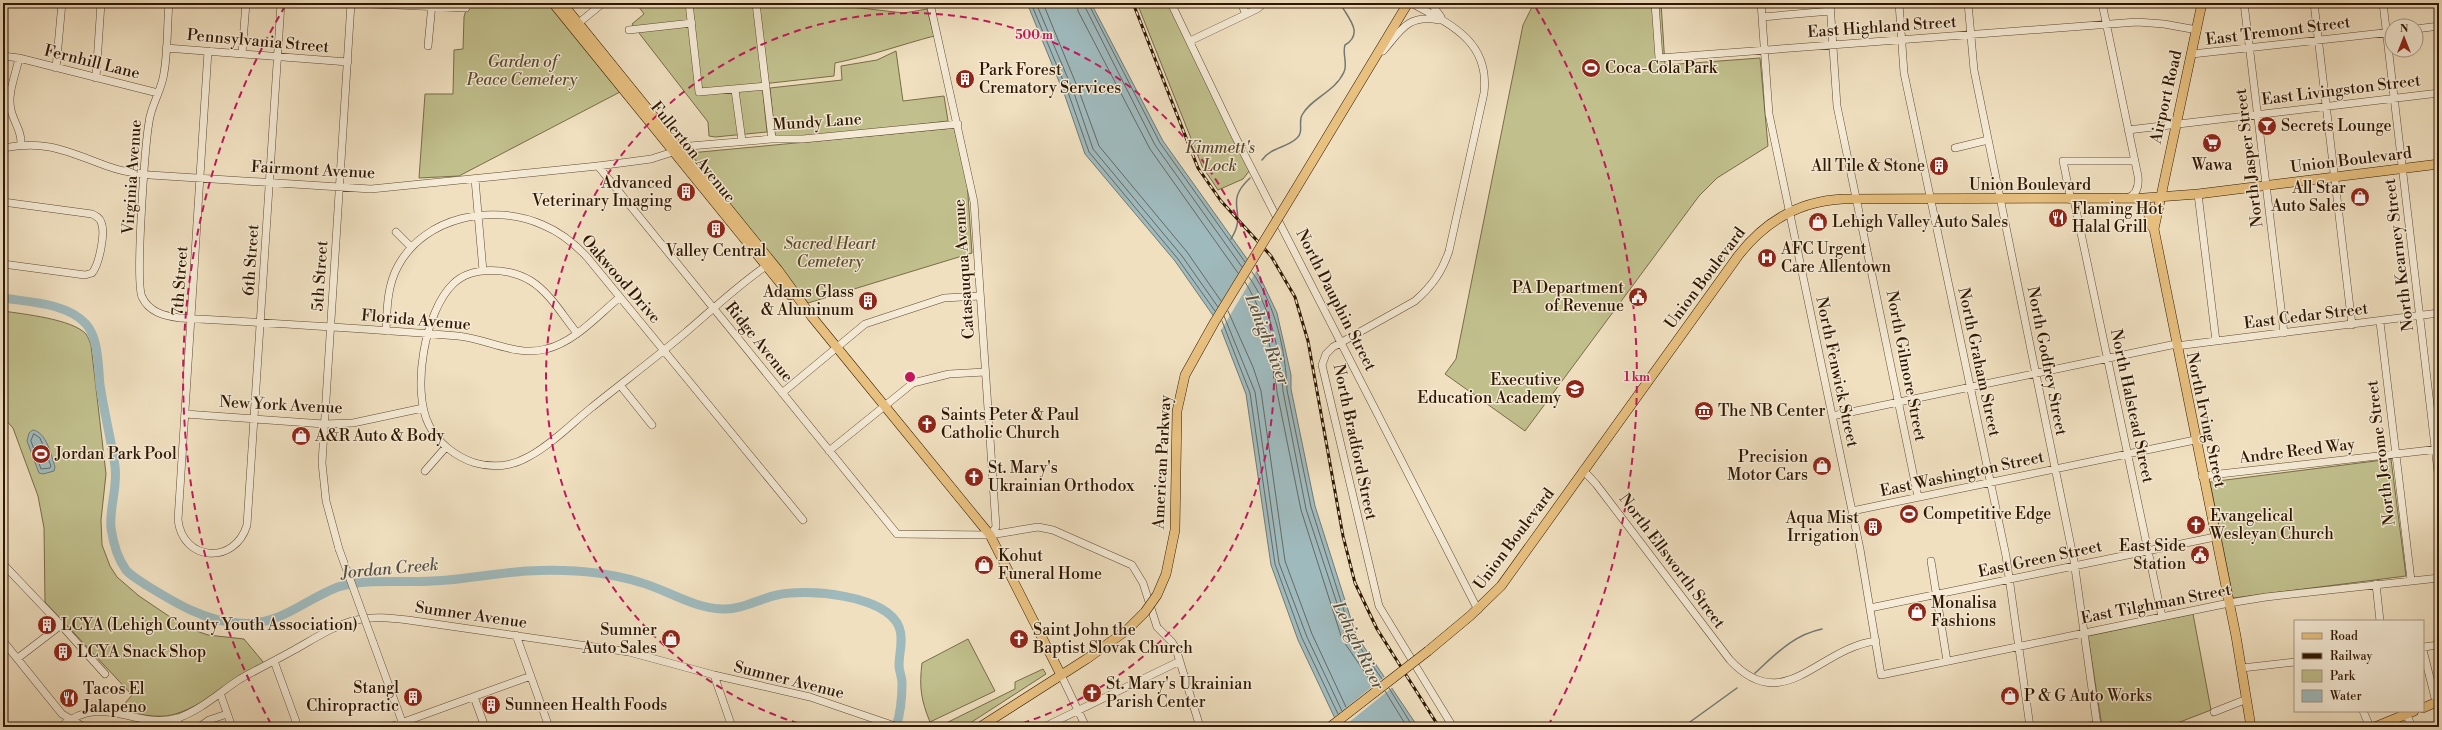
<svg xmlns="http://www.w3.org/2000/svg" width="2442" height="730" font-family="'Libre Bodoni',serif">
	<rect width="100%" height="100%" fill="#f0e0c0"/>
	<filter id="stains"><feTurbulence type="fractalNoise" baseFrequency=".005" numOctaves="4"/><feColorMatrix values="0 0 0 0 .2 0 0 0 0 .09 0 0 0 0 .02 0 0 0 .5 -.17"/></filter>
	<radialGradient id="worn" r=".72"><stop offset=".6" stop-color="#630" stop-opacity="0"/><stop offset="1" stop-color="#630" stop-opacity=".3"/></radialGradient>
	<path fill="#c1c08d" stroke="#786c47" d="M 468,3 L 548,3 L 620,92 L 459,176 L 419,178 L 425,94 L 453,94 L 454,50 L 463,49 L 464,17 Z
		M 636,3 L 834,3 L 834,5 L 904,13 L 927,9 L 934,36 C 900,45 870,56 835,63 L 834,76 L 762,84 L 767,132 L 715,137 L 709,136 L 708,122 L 632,24 L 644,14 Z
		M 1149,3 L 1168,3 L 1250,170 L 1243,179 L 1218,190 L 1202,166 L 1139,8 Z
		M 1534,3 L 1661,3 L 1665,65 L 1760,58 L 1768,146 L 1717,178 L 1699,196 L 1525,431 L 1445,374 L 1456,359 L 1523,25 Z
		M 896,51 L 903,101 L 944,96 L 948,121 L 817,137 L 775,136 L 770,88 L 842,80 L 841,66 L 877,60 Z
		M 954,128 L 967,181 L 972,253 L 808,303 L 690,153 Z
		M 3,311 C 23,314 72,319 86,334 C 88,337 90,342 91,345 L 106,474 L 101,520 L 102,545 L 110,566 L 117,577 L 139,596 L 185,627 L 208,635 L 244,639 L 264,663 C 239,678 192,714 165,716 C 149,717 135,714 120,709 L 132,695 L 45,602 L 44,528 L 38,496 L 13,428 L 3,417 Z
		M 2391,459 L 2406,576 L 2233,598 L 2210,482 Z
		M 2193,614 L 2211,710 L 2167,727 L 2102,727 L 2088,636 Z
		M 968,639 L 995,691 L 930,722 C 921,700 919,687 922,663 Z
		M 1043,669 L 1046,674 L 964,727 L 938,727 L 1015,689 L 1015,682 Z"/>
	<path fill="#9fbabd" stroke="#727972" d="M 1027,3 L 1091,3 L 1163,141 L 1260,277 L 1277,313 L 1291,375 L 1291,389 L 1315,506 L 1356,635 L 1418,727 L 1339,727 L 1298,640 L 1271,565 L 1246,394 L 1219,324 L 1175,261 L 1085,154 L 1065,96 Z
		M 33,430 C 47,433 51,455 55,467 L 54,471 L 43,474 L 39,473 L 27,441 L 29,433 Z"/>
	<path fill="#f0e0c0" d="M 1249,258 L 1257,270 L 1220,332 L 1212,318 Z
		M 1387,675 L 1394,686 L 1343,727 L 1337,727 L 1333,718 Z"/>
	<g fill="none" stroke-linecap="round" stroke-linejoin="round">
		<path stroke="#67685f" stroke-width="1" d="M 1031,3 L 1069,95 L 1089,152 L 1178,259 L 1215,311
			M 1036,3 L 1074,93 L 1093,149 L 1182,256 L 1218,307
			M 1043,3 L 1079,91 L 1099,146 L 1187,252 L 1221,301
			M 1077,3 L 1078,11 L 1150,149 L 1238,273
			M 1083,3 L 1155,145 L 1242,267
			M 1088,3 L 1160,143 L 1245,262
			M 1252,272 C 1275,304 1286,351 1287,390 L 1311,507 L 1352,636 L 1382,679
			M 1249,277 C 1271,308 1280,353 1283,391 L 1306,509 L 1348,637 L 1378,682
			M 1245,282 C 1266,315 1273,355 1277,392 L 1301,510 L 1342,639 L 1374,686
			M 1228,311 L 1253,367 L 1261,391 L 1285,561 L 1312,634 L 1346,707
			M 1224,316 L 1255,392 L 1279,563 L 1307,637 L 1342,711
			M 1222,321 L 1250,393 L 1275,564 L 1302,638 L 1338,714
			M 34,434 L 40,438 L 51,466 L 50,468 L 41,469 L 31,441 Z
			M 1389,688 L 1413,727
			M 1385,691 L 1407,727"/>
		<path stroke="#727972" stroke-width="1.5" d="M 1262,160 C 1271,147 1287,148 1297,138 C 1304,132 1298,122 1302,115 C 1311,98 1335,92 1344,72 C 1348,63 1342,54 1345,45 C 1365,33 1347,17 1340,3
			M 1231,239 C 1249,211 1222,204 1250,178
			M 1755,673 C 1776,654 1793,635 1822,629
			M 1683,727 L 1737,688"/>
		<path stroke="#9fbabd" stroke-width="9" d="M 3,298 C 29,302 67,303 86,324 C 99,339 98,366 100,385 C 104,412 111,439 115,466 C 118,487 109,508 111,528 C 113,542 118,559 126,570 C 131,576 139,580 146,585 C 174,602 204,621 238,623 C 280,627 303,600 338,587 C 364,578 404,583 432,581 C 464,580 495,573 527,571 C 564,569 603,571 639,582 C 668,590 692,608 723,609 C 741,610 759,599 777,595 C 806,588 887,595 899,627 C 904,639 899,653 899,665 C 899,671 902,677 902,683 C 902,696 900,715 896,727"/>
		<g stroke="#5f4931" stroke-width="8">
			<path id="minor" d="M 169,3 C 167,26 168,50 164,73 C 162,90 151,105 149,122 C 145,146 135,281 142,297 C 149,312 164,316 180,318 C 272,323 365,328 458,336 C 488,339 516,357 546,349 C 575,342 598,315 620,297
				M 348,3 L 466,8 L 468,3
				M 689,3 L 699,92 L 766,86
				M 756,3 L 772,139
				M 930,3 L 974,202 L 996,527 L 990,535
				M 1171,3 L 1236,138 L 1478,610
				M 1241,3 L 1246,14
				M 1411,3 C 1450,24 1490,41 1484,93 L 1449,251 C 1442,272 1432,286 1415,301 L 1333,347 L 1326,354 L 1322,365 L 1379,606 L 1453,727
				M 1431,3 L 1441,17
				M 1655,3 L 1659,58 L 2137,22 L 2164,24 L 2197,30
				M 1761,3 L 1769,114 L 1860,549 L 1881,675 L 2229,603 L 2266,597 L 2439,578
				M 1830,3 L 1837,106 L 1918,497
				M 1899,3 L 1904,73 L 2006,556 L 2030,727
				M 1968,3 L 1974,70 L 2074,561 L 2097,725 L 2079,727
				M 2102,3 L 2138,176 C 2139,186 2137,195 2127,198
				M 2244,3 L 2284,333
				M 2314,3 L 2352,325
				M 2383,3 L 2439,481
				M 1762,17 L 1831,11
				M 575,26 L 603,3
				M 2416,29 L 2439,26
				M 629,30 L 692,23
				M 1190,41 L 1257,9 L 1264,3
				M 428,46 L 432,4
				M 166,48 L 348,62
				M 208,51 L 178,520 C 183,562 235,565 247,525 L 281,3
				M 1383,51 C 1401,30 1408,14 1439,20
				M 242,54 L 246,3
				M 2192,54 L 2392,32
				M 3,56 L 19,58 L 158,93
				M 19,58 C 16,74 7,93 11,110 C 14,123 22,131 21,145
				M 56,68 L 62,3
				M 96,78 L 101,3
				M 735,90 L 742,141
				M 2128,130 L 2439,93
				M 678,147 L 772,139 L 803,139 L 958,124
				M 3,148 C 48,139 70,153 110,167 C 123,172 136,173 150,175 L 371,189 L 598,166 L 651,159 L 673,152
				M 1955,148 L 1988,140
				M 598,166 L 897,534 L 990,535 L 1038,527 L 1053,530 L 1132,565 L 1143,583 L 1157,627 L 1172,642 L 1176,649 L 1200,727
				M 475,179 L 483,271
				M 2198,194 L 2216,341
				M 2071,200 L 2063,161 L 2135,161
				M 2074,200 L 2162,617
				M 3,202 L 92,214 C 96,216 100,218 101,222 C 106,232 99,265 92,273 L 85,275 L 3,264
				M 396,232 L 411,247
				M 2380,322 L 2411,580
				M 386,331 C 387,309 387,286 398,266 C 425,216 493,203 543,225 C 560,232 574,243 587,257 L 803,520
				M 577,333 C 563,316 550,293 531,281 C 510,268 472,265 453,284 C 425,311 411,390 429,425 C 438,443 456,457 475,463 C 493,468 512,466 528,457 C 551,445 571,424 591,408 C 622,383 654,359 685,333 C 712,310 737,286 766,266
				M 2176,346 L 2439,313
				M 620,385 L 652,425
				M 782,393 L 865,324 L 944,298 L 980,296
				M 185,414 L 324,424 L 353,423 L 423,408
				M 1832,416 L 2176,344
				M 829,451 L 913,383 L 949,374 L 985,372
				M 1583,470 L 1596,484 L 1730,660 C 1784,718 1818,648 1876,641
				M 425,471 L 446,447
				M 2202,476 L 2439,449
				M 1852,511 L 2195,440
				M 339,549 L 326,501 L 322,463 L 351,3
				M 1931,561 L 1947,661
				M 3,564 L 61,625 L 105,674
				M 2376,584 L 2380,621
				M 1870,608 L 2215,537
				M 516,635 L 549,727
				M 3,641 L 62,714 L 84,727
				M 373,642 L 404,727
				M 2423,647 L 2439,645
				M 2423,650 L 2436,702
				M 18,658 L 61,625
				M 274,661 L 298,727
				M 2242,668 L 2295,662
				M 714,675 L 732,727
				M 1061,675 L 1086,727
				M 220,693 L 232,727
				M 474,697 L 485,727
				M 2363,711 L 2370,727
				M 2405,711 L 2412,727
				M 2214,712 L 2247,699
				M 60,727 C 104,691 132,730 178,718 C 201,710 220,692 240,679 C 258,669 276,660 294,650 C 314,639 334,625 357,620 C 373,616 391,618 408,620 L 629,652 L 714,675 L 810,697 L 898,727
				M 166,727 L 178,720
				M 199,727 L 209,720 L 227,714
				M 390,727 L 531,676
				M 1044,727 L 1180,661"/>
		</g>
		<g stroke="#2f1701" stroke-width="10">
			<path id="major" d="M 553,3 L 790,295
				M 562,3 L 778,270 L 812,317 L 990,535 L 1061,675
				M 2202,3 L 2154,229 L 2236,636 L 2251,727
				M 1294,192 L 1408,3
				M 2140,199 L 2145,202 L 2152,227
				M 1428,651 L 1470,616 L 1501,586 L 1738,256 C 1765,221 1799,201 1843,199 L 2144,198 L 2198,194 L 2439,164
				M 2423,708 L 2439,701
				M 980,727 L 1088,658
				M 2375,727 L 2414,711"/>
		</g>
		<use href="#minor" stroke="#f5ebd6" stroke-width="7"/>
		<use href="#major" stroke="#e8c080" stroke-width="9"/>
		<g stroke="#2f1701" stroke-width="3">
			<path id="rail" d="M 1133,3 L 1198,168 L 1221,201 L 1271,256 L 1295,297 L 1308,341 L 1343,536 L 1355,583 L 1377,629 L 1439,727"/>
		</g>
		<use href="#rail" stroke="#f5ebd6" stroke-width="1.5" stroke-dasharray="4.5" stroke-linecap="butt"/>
		<g stroke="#5f4931" stroke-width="8" stroke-linecap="butt">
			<path id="minor-bridge" d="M 339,549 L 373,642"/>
		</g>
		<g stroke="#2f1701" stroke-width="10" stroke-linecap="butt">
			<path id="major-bridge" d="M 1088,658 L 1127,630 L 1145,612 L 1157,595 L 1166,574 L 1175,530 L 1177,411 L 1185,375 L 1214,323 L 1294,192
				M 1330,727 L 1428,651"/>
		</g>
		<use href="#minor-bridge" stroke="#f5ebd6" stroke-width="7"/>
		<use href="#major-bridge" stroke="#e8c080" stroke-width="9"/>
	</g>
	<g fill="none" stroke="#c2185b" stroke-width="2" stroke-dasharray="7 5">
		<path d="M810 727A364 364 0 1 1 1010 727"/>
		<path d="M271 724A727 727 0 0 1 284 8M1536 8A727 727 0 0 1 1549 724"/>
	</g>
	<defs>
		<g id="stadium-disc" transform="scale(1)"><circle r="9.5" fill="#8f2418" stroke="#f5ebd6"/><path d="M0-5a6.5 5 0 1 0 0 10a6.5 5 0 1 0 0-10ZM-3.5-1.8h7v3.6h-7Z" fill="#fff"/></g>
		<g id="building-disc" transform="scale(1)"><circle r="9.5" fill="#8f2418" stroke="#f5ebd6"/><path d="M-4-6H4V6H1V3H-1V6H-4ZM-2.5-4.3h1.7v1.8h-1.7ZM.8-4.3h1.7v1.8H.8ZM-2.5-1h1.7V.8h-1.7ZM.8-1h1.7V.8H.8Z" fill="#fff"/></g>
		<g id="bar-disc" transform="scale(1)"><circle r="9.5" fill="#8f2418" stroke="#f5ebd6"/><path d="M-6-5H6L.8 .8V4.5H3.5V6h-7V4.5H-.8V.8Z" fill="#fff"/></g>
		<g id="supermarket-disc" transform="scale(1)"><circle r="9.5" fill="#8f2418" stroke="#f5ebd6"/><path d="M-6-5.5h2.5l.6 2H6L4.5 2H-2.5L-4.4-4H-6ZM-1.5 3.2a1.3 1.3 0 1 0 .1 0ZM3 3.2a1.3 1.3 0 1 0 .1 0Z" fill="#fff"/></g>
		<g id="shop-disc" transform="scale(1)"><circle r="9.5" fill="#8f2418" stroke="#f5ebd6"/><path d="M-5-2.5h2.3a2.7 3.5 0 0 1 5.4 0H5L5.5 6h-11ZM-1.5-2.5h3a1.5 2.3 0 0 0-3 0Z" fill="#fff"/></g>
		<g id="restaurant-disc" transform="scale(1)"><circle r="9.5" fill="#8f2418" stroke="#f5ebd6"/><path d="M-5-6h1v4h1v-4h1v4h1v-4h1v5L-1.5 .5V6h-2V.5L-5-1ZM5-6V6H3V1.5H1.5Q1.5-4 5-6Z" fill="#fff"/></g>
		<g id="hospital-disc" transform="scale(1)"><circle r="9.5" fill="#8f2418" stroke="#f5ebd6"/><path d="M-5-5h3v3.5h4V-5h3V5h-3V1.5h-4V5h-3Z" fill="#fff"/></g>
		<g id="civic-disc" transform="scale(1)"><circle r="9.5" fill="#8f2418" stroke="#f5ebd6"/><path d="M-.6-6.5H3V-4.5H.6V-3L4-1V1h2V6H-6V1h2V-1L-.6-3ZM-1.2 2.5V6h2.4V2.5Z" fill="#fff"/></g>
		<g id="school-disc" transform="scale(1)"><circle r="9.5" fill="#8f2418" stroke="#f5ebd6"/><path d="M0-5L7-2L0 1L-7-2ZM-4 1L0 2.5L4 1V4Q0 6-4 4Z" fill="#fff"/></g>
		<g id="museum-disc" transform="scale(1)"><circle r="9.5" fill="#8f2418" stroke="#f5ebd6"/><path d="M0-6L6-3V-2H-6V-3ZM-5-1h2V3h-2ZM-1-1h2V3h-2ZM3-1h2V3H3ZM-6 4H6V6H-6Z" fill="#fff"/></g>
		<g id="church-disc" transform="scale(1)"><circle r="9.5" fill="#8f2418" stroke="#f5ebd6"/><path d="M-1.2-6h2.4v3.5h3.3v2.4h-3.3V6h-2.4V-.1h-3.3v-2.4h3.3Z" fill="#fff"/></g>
	</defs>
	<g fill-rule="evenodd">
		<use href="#stadium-disc" x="1591" y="68"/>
		<use href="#building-disc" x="965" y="79"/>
		<use href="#bar-disc" x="2267" y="126"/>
		<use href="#supermarket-disc" x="2212" y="143"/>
		<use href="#building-disc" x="1939" y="166"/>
		<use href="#building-disc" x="686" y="192"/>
		<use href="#shop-disc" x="2360" y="197"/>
		<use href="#restaurant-disc" x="2058" y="218"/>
		<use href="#shop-disc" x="1818" y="222"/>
		<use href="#building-disc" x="716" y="229"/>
		<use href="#hospital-disc" x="1767" y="258"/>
		<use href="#civic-disc" x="1638" y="297"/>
		<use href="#building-disc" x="868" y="301"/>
		<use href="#school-disc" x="1575" y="389"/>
		<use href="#museum-disc" x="1704" y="411"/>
		<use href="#church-disc" x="927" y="424"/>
		<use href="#shop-disc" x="301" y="436"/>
		<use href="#stadium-disc" x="41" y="454"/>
		<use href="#shop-disc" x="1822" y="466"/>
		<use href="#church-disc" x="974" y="477"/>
		<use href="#stadium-disc" x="1909" y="514"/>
		<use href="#church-disc" x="2196" y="525"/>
		<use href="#building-disc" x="1873" y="527"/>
		<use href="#civic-disc" x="2200" y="555"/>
		<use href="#shop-disc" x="984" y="565"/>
		<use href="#shop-disc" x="1917" y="612"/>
		<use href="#building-disc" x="47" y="625"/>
		<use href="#shop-disc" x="671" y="639"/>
		<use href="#church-disc" x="1019" y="639"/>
		<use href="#building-disc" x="63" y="652"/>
		<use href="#church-disc" x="1092" y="693"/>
		<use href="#shop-disc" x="2010" y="696"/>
		<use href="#building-disc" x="413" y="697"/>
		<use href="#restaurant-disc" x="69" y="698"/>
		<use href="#building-disc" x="491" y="705"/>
	</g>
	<g text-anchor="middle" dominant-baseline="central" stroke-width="3" stroke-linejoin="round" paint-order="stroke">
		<g font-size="16" fill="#2f1701" stroke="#f5ebd6">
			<text transform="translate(1882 27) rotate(-4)">East Highland Street</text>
			<text transform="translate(2278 31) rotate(-7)">East Tremont Street</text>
			<text transform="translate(258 41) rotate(5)">Pennsylvania Street</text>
			<text transform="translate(92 62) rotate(14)">Fernhill Lane</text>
			<text transform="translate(2341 90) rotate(-7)">East Livingston Street</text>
			<text transform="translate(2166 97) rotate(-77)">Airport Road</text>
			<text transform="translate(817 122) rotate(-4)">Mundy Lane</text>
			<text transform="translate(693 152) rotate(51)">Fullerton Avenue</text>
			<text transform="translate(2249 158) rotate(-97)">North Jasper Street</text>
			<text transform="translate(2351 160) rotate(-7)">Union Boulevard</text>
			<text transform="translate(313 170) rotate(3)">Fairmont Avenue</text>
			<text transform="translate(132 177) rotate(-86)">Virginia Avenue</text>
			<text x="2030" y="185">Union Boulevard</text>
			<text transform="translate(2399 255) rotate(-97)">North Kearney Street</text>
			<text transform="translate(251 260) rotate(-86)">6th Street</text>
			<text transform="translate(964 269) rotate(-94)">Catasauqua Avenue</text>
			<text transform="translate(320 276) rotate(-86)">5th Street</text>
			<text transform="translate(1705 278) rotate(-53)">Union Boulevard</text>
			<text transform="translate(621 279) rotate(49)">Oakwood Drive</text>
			<text transform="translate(180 281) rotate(-86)">7th Street</text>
			<text transform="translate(1336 300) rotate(63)">North Dauphin Street</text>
			<text transform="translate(2306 316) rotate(-7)">East Cedar Street</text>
			<text transform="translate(416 320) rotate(5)">Florida Avenue</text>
			<text transform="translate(759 342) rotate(51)">Ridge Avenue</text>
			<text transform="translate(2047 361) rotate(79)">North Godfrey Street</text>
			<text transform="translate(1979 362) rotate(78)">North Graham Street</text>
			<text transform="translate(1906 366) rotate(79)">North Gilmore Street</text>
			<text transform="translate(1837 372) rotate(78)">North Fenwick Street</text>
			<text transform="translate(281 405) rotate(3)">New York Avenue</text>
			<text transform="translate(2132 406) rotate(78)">North Halstead Street</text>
			<text transform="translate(2206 420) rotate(78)">North Irving Street</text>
			<text transform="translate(1355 442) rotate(78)">North Bradford Street</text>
			<text transform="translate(2297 451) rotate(-7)">Andre Reed Way</text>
			<text transform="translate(2381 453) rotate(-97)">North Jerome Street</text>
			<text transform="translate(1162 462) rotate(-87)">American Parkway</text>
			<text transform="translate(1962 474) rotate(-12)">East Washington Street</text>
			<text transform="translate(1514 539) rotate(-53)">Union Boulevard</text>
			<text transform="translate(2040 559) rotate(-12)">East Green Street</text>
			<text transform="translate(1672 561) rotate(53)">North Ellsworth Street</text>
			<text transform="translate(2156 604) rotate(-11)">East Tilghman Street</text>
			<text transform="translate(471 615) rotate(8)">Sumner Avenue</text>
			<text transform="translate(789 680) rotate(14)">Sumner Avenue</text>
		</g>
		<g font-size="16" font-style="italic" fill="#5b4a2b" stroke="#f5ebd6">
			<text x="522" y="62">Garden of<tspan x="522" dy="18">Peace Cemetery</tspan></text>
			<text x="1220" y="148">Kimmett's<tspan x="1220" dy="18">Lock</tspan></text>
			<text x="830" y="244">Sacred Heart<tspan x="830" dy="18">Cemetery</tspan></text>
		</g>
		<g font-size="16" fill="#2f1701" stroke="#f5ebd6" text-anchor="start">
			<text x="1605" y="68">Coca-Cola Park</text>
			<text x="979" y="70">Park Forest<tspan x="979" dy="18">Crematory Services</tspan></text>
			<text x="2281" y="126">Secrets Lounge</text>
			<text x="2212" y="165" text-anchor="middle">Wawa</text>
			<text x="1925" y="166" text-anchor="end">All Tile &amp; Stone</text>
			<text x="672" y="183" text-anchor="end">Advanced<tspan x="672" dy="18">Veterinary Imaging</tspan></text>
			<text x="2346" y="188" text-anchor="end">All Star<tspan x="2346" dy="18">Auto Sales</tspan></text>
			<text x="2072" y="209">Flaming Hot<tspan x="2072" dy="18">Halal Grill</tspan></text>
			<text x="1832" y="222">Lehigh Valley Auto Sales</text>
			<text x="1781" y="249">AFC Urgent<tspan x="1781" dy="18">Care Allentown</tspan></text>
			<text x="716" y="251" text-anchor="middle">Valley Central</text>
			<text x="1624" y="288" text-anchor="end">PA Department<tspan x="1624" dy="18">of Revenue</tspan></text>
			<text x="854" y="292" text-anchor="end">Adams Glass<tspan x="854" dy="18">&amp; Aluminum</tspan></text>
			<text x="1561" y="380" text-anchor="end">Executive<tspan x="1561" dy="18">Education Academy</tspan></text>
			<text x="1718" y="411">The NB Center</text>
			<text x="941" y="415">Saints Peter &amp; Paul<tspan x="941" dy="18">Catholic Church</tspan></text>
			<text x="315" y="436">A&amp;R Auto &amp; Body</text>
			<text x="55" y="454">Jordan Park Pool</text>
			<text x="1808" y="457" text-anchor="end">Precision<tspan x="1808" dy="18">Motor Cars</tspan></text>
			<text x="988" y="468">St. Mary's<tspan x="988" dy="18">Ukrainian Orthodox</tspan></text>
			<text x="1923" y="514">Competitive Edge</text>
			<text x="2210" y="516">Evangelical<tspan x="2210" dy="18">Wesleyan Church</tspan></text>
			<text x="1859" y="518" text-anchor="end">Aqua Mist<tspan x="1859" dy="18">Irrigation</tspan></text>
			<text x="2186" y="546" text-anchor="end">East Side<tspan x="2186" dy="18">Station</tspan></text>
			<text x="998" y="556">Kohut<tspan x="998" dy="18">Funeral Home</tspan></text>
			<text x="1931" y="603">Monalisa<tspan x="1931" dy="18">Fashions</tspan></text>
			<text x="61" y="625">LCYA (Lehigh County Youth Association)</text>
			<text x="657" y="630" text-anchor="end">Sumner<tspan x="657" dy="18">Auto Sales</tspan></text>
			<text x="1033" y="630">Saint John the<tspan x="1033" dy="18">Baptist Slovak Church</tspan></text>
			<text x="77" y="652">LCYA Snack Shop</text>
			<text x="1106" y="684">St. Mary's Ukrainian<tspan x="1106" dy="18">Parish Center</tspan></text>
			<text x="399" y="688" text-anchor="end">Stangl<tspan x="399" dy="18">Chiropractic</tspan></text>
			<text x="83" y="689">Tacos El<tspan x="83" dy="18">Jalapeno</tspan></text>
			<text x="2024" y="696">P &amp; G Auto Works</text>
			<text x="505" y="705">Sunneen Health Foods</text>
		</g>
		<g font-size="17" font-style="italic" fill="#565043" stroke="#f5ebd6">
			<text transform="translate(1267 340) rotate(69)">Lehigh River</text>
			<text transform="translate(390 569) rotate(-5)">Jordan Creek</text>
			<text transform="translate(1358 646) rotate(64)">Lehigh River</text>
		</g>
	</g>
	<circle cx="910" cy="377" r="6" fill="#c2185b" stroke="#f5ebd6" stroke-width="2"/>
	<g font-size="12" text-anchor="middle" font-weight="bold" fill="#c2185b" stroke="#f5ebd6" stroke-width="3" stroke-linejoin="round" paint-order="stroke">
		<text x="1034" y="39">500 m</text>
		<text x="1637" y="381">1 km</text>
	</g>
	<rect width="2442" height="730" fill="none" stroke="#f0e0c0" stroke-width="16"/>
	<rect x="4" y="4" width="2434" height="722" fill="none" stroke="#2f1701" stroke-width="2"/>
	<rect x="8" y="8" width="2426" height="714" fill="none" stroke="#2f1701"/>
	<rect x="2294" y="620" width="130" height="92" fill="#f5ebd6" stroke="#a69681"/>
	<rect x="2302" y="633" width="20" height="6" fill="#e8c080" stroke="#a69681"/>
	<text x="2330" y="640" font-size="12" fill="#2f1701">Road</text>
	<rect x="2302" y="653" width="20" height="6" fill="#2f1701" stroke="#a69681"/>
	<text x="2330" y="660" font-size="12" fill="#2f1701">Railway</text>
	<rect x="2302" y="670" width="20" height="12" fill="#c1c08d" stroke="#a69681"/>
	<text x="2330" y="680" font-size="12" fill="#2f1701">Park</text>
	<rect x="2302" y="690" width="20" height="12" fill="#9fbabd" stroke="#a69681"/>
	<text x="2330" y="700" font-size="12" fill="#2f1701">Water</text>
	<g transform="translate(2404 38)"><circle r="19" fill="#f5ebd6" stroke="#a69681"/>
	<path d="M0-3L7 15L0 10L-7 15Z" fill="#8f2418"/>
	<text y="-6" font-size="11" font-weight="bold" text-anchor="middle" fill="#2f1701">N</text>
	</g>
	<rect width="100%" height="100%" filter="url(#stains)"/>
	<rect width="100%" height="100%" fill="url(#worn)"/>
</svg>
